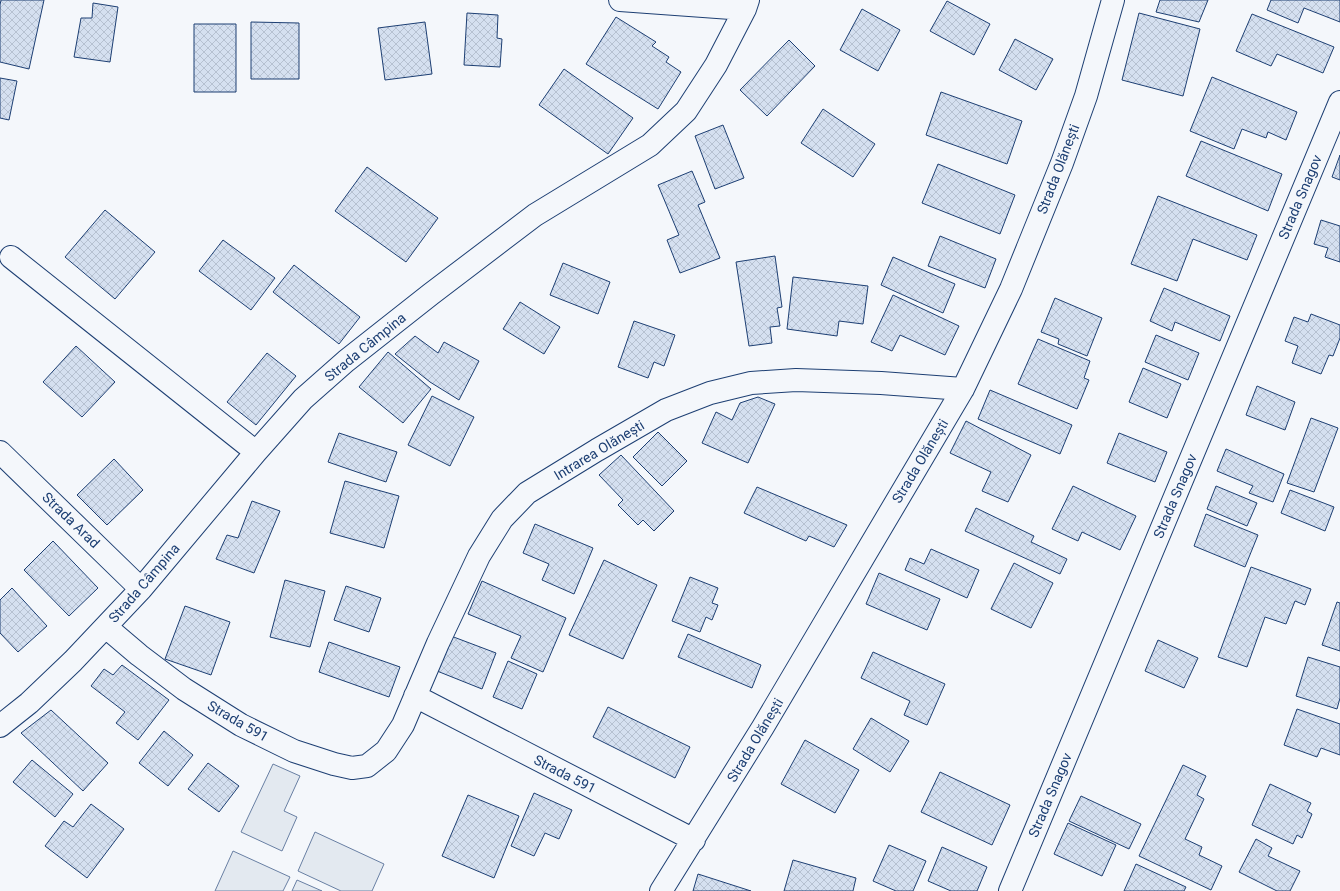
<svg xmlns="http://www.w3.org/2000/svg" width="1340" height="891" font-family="Roboto,sans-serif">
	<defs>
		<pattern id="building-cross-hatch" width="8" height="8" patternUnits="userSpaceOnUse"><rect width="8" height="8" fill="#d5e0f0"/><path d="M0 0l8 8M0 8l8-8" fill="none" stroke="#b6c1d1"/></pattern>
	</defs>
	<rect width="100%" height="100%" fill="#f4f7fb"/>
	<path fill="#e3e9f0" stroke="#687fa3" d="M 273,764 L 300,776 L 284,811 L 297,817 L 282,851 L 241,832 Z
		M 315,832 L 384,864 L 372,891 L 341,891 L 298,871 Z
		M 233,851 L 290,877 L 283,891 L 215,891 Z
		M 297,880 L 322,891 L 292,891 Z"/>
	<path fill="url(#building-cross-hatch)" stroke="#1d3f73" d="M 1,0 L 44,0 L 29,69 L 0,62 L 0,5 Z
		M 1160,0 L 1208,0 L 1199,22 L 1156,12 Z
		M 1271,0 L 1340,0 L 1340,22 L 1304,8 L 1298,23 L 1267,10 Z
		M 947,1 L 990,24 L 974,55 L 930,31 Z
		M 93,3 L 118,7 L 110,62 L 74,57 L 81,18 L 92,18 Z
		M 862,9 L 900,30 L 878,71 L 840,50 Z
		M 467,13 L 498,15 L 497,38 L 502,39 L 500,67 L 464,65 Z
		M 1139,13 L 1200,29 L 1183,96 L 1122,80 Z
		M 1252,14 L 1334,47 L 1323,73 L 1277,54 L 1271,66 L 1236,51 Z
		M 616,17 L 656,42 L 652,46 L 669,57 L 666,62 L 681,72 L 658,109 L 586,64 Z
		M 251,22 L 299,23 L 299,79 L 251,79 Z
		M 425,22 L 432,74 L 385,80 L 378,28 Z
		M 194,24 L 236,24 L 236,92 L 194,92 Z
		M 1015,39 L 1053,59 L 1036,90 L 999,70 Z
		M 789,40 L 815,66 L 767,116 L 740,90 Z
		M 564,69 L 633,118 L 608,154 L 539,105 Z
		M 1212,77 L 1297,112 L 1286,140 L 1268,132 L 1266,138 L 1242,129 L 1234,149 L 1190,131 Z
		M 0,78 L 17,81 L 9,120 L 0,118 Z
		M 941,92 L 1022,121 L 1007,164 L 926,135 Z
		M 823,109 L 875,144 L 853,177 L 801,143 Z
		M 723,125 L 744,178 L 715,189 L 695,136 Z
		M 1201,141 L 1282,174 L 1268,211 L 1186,176 Z
		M 1340,155 L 1340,180 L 1332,177 Z
		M 938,164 L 1015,195 L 1000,234 L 922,203 Z
		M 367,167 L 438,218 L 406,262 L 335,211 Z
		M 692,171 L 705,202 L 698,205 L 720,258 L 680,273 L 667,240 L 679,235 L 658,185 Z
		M 1158,196 L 1257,235 L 1247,260 L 1193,239 L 1177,281 L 1131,264 Z
		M 105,210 L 155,252 L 115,299 L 65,257 Z
		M 1321,220 L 1340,226 L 1340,262 L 1325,257 L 1328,248 L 1314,244 Z
		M 940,236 L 996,259 L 985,288 L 928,266 Z
		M 223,240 L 275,278 L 251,310 L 199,271 Z
		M 775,256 L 782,307 L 777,308 L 780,326 L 770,327 L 772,343 L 749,346 L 736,262 Z
		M 893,257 L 955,284 L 943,313 L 881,285 Z
		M 563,263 L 610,282 L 598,314 L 550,295 Z
		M 294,265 L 360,317 L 339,344 L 273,292 Z
		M 793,277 L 868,286 L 863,324 L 839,321 L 837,336 L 787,329 Z
		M 1164,288 L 1230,316 L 1220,341 L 1175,322 L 1172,331 L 1150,321 Z
		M 893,295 L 959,326 L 945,355 L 900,335 L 892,351 L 871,342 Z
		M 1055,298 L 1102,318 L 1087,356 L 1058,344 L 1059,339 L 1041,332 Z
		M 520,302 L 560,327 L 544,354 L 503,329 Z
		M 1311,314 L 1340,325 L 1340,338 L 1333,356 L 1329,355 L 1321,374 L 1292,363 L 1298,346 L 1285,341 L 1294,317 L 1308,322 Z
		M 634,321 L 675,335 L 664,366 L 654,362 L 648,378 L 618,367 Z
		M 1156,335 L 1199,353 L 1188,380 L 1145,362 Z
		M 415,336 L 438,353 L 444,342 L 479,361 L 459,400 L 430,382 L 395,354 Z
		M 1038,339 L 1090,361 L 1084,378 L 1089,380 L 1077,409 L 1018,384 Z
		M 76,346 L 115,382 L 82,417 L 43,382 Z
		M 388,352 L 431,389 L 403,423 L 359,387 Z
		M 267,353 L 296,376 L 256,425 L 227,402 Z
		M 1143,368 L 1181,384 L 1167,418 L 1129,402 Z
		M 1257,386 L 1295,402 L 1285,430 L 1246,415 Z
		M 990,390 L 1072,425 L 1060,454 L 978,419 Z
		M 432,396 L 474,417 L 450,466 L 408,445 Z
		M 758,397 L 775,404 L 748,463 L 702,443 L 716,412 L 732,420 L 740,403 Z
		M 1311,418 L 1338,428 L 1314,492 L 1287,483 Z
		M 966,421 L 1031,455 L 1008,502 L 982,491 L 991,472 L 950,453 Z
		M 658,432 L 687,461 L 662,486 L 633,457 Z
		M 339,433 L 397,452 L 386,482 L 328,462 Z
		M 1119,433 L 1167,452 L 1155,482 L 1107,463 Z
		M 1226,449 L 1284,474 L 1273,502 L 1249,493 L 1253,486 L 1217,471 Z
		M 621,455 L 674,511 L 654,531 L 643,520 L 638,525 L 618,505 L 623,500 L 599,475 Z
		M 114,459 L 143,490 L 107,525 L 77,495 Z
		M 345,481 L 399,496 L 384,548 L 330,533 Z
		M 1073,486 L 1136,516 L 1120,550 L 1082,532 L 1078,541 L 1052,529 Z
		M 1216,486 L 1257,503 L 1247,526 L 1207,509 Z
		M 757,487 L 847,525 L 834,547 L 809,536 L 806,541 L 744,513 Z
		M 1290,490 L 1334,507 L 1325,531 L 1281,513 Z
		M 252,501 L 280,511 L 254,573 L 216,559 L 227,535 L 238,538 Z
		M 976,508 L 1034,536 L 1031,542 L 1067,559 L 1060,574 L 965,531 Z
		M 1206,514 L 1258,535 L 1245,567 L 1194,546 Z
		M 535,524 L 593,548 L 574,594 L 542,580 L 549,564 L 523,553 Z
		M 53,541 L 98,588 L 69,616 L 24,570 Z
		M 931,549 L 979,570 L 967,598 L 905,570 L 910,558 L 924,564 Z
		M 604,560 L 657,585 L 623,659 L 569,635 Z
		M 1014,563 L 1053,583 L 1031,628 L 991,609 Z
		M 1251,567 L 1311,589 L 1305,605 L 1295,601 L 1286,624 L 1265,617 L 1247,667 L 1218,657 Z
		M 879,573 L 940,599 L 927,630 L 866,604 Z
		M 690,577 L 718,588 L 712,603 L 718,605 L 712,620 L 706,617 L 700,632 L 672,621 Z
		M 285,580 L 325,591 L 310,647 L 270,637 Z
		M 482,581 L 566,618 L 543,672 L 511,658 L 521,636 L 468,614 Z
		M 346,586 L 381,598 L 369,632 L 334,620 Z
		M 12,588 L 47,626 L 18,652 L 0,633 L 0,600 Z
		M 1337,602 L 1340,603 L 1340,651 L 1322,645 Z
		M 185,606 L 230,622 L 211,675 L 165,659 Z
		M 688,634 L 761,665 L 752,688 L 678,657 Z
		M 451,636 L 496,653 L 482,689 L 437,671 Z
		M 1158,640 L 1198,658 L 1184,688 L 1145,671 Z
		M 329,642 L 400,667 L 389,697 L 319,672 Z
		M 873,652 L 945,684 L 927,725 L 904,715 L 910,701 L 861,678 Z
		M 1308,657 L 1340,667 L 1340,698 L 1337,709 L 1296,696 Z
		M 508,661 L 537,674 L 522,709 L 493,697 Z
		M 122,665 L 169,700 L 138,740 L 116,723 L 125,712 L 91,686 L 104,669 L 113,675 Z
		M 608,707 L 690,747 L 675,778 L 593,737 Z
		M 1297,709 L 1340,724 L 1340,755 L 1321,748 L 1317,757 L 1284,745 Z
		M 51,710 L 108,763 L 83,791 L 21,733 Z
		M 871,718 L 909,741 L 890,772 L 853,749 Z
		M 164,731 L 193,755 L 168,786 L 139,763 Z
		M 805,740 L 859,770 L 835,813 L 781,784 Z
		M 32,760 L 73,794 L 55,817 L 13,782 Z
		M 208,763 L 239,786 L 219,812 L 188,789 Z
		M 1183,765 L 1206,776 L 1197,795 L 1204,799 L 1185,839 L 1202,847 L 1199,855 L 1222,866 L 1211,890 L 1139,856 Z
		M 940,772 L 1010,805 L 992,845 L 921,812 Z
		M 1270,784 L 1311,803 L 1307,811 L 1312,814 L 1302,838 L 1297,835 L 1293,844 L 1252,825 Z
		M 534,793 L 572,810 L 559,839 L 545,833 L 534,856 L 511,846 Z
		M 468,795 L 519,816 L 494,878 L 442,856 Z
		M 1081,796 L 1141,824 L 1129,849 L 1069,821 Z
		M 91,804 L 124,829 L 87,878 L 45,846 L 64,821 L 73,827 Z
		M 1068,823 L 1116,845 L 1102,876 L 1054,854 Z
		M 1256,839 L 1272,848 L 1268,856 L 1300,871 L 1290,891 L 1277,891 L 1239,872 Z
		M 889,845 L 926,861 L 913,891 L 896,891 L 873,881 Z
		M 942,847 L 987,867 L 977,891 L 951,891 L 928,881 Z
		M 793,860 L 856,878 L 853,891 L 784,891 Z
		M 1136,864 L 1186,887 L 1184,891 L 1124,891 Z
		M 698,874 L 751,891 L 693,891 Z"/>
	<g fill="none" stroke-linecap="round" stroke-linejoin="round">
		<g stroke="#1d3f73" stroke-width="24">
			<path id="minor" d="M 620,0 L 745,9
				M 11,257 L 256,452
				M 0,452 L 141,589
				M 106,627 L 139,655 L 184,689 L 241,725 L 294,751 L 334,764 L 352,768 L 367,766 L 386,751 L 403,725 L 438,643 L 479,556 L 502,519 L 527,493 L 597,450 L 666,410 L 710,393 L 751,383 L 796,380 L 881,383 L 963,389
				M 415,696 L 694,840
				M 0,726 L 29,703 L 73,661 L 141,589 L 256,452 L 303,399 L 346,361 L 431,294 L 535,215 L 650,145 L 686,111 L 716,65 L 745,9 L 748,0
				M 661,891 L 763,727 L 963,389 L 1011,289 L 1062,163 L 1086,96 L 1113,0
				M 1010,891 L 1340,102"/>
		</g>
		<use href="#minor" stroke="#f4f7fb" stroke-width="22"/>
	</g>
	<g text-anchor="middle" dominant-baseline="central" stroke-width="3" stroke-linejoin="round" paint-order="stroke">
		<g font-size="14" fill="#1d3f73" stroke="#f4f7fb">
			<text transform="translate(1058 169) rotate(-69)">Strada Olănești</text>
			<text transform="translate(1300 197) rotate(-67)">Strada Snagov</text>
			<text transform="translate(365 347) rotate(-39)">Strada Câmpina</text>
			<text transform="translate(599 450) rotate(-31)">Intrarea Olănești</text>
			<text transform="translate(920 461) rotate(-59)">Strada Olănești</text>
			<text transform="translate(1175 496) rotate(-67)">Strada Snagov</text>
			<text transform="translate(71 520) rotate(44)">Strada Arad</text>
			<text transform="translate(144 583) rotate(-49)">Strada Câmpina</text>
			<text transform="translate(238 721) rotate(30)">Strada 591</text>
			<text transform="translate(755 740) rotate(-59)">Strada Olănești</text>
			<text transform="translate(565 774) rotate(27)">Strada 591</text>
			<text transform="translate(1050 795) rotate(-67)">Strada Snagov</text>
		</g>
	</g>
</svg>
